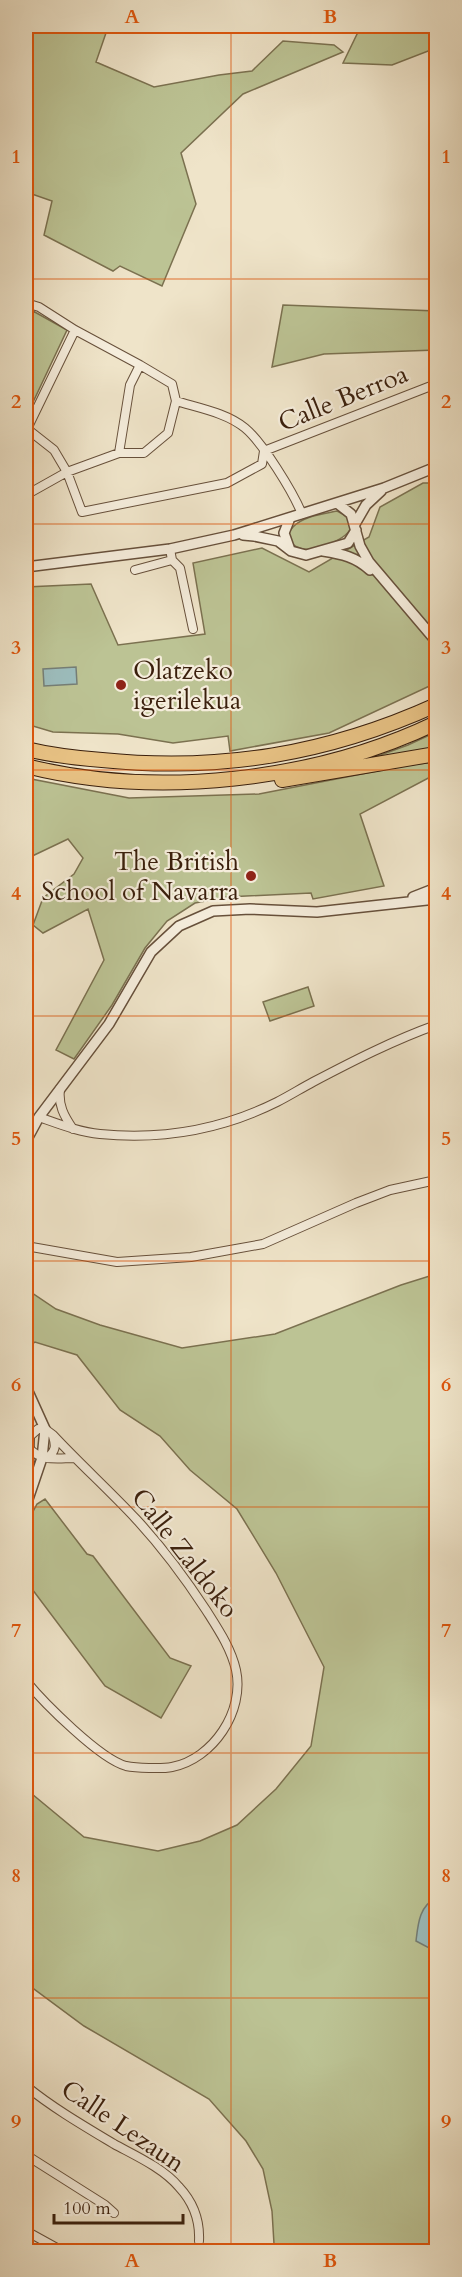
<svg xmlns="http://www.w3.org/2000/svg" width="462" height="2277" font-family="Cardo,serif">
	<rect width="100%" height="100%" fill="#efe4c9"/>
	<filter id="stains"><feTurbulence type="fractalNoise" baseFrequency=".00333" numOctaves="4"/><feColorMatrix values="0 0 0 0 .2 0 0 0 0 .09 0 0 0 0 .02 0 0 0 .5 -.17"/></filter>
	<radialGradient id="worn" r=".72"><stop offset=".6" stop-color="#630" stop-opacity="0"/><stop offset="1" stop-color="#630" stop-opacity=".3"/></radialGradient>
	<path fill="#bcc394" stroke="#7b7150" stroke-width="1.5" d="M 26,26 L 106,26 L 107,30 L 96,62 L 154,87 L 219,75 L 252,71 L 283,41 L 334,45 L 343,52 L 243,94 L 181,153 L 196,204 L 162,286 L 120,266 L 113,271 L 44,235 L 52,201 L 26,192 Z
		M 358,26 L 436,26 L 436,48 L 392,65 L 343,63 L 358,32 Z
		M 283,305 L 436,311 L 436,350 L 324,354 L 272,367 Z
		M 33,311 L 67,330 L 26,417 L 26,334 Z
		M 423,483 L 436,483 L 436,602 L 432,611 L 436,648 L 436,683 L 329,733 L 230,751 L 228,736 L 173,743 L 118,734 L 53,732 L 26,724 L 26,587 L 91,584 L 118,645 L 205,634 L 193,563 L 262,548 L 309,572 L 369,537 L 380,507 Z
		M 337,511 C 374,528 330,546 312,549 C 299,552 280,541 293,527 C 303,516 323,514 337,511 Z
		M 436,732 L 436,749 L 364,761 L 408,745 Z
		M 436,762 L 436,774 L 360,814 L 384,886 L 313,899 L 311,893 L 227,897 L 195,903 L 167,921 L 145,948 L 112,1005 L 74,1059 L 56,1050 L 104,960 L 88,909 L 43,933 L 33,925 L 43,898 L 74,874 L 83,858 L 68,839 L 26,859 L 26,778 L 129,798 L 259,794 L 408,765 Z
		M 308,987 L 314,1006 L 270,1021 L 263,1002 Z
		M 436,1274 L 436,2251 L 271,2251 L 274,2244 L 272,2211 L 263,2169 L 246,2141 L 209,2099 L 84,2026 L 26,1983 L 26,1789 L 84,1837 L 158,1851 L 200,1841 L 237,1825 L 276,1789 L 311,1746 L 324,1667 L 276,1573 L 237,1509 L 190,1470 L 160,1436 L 120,1410 L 77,1355 L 35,1342 L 26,1349 L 26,1289 L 56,1309 L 100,1325 L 182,1348 L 275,1334 L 401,1285 Z
		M 45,1499 L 87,1554 L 93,1556 L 170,1658 L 191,1666 L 161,1718 L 105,1686 L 26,1581 L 26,1525 L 37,1504 Z"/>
	<path fill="#9cbdbd" stroke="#757e76" stroke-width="1.5" d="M 76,667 L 77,684 L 44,686 L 43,669 Z
		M 436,1898 L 436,1948 L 431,1949 L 416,1941 C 418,1925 419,1906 436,1898 Z"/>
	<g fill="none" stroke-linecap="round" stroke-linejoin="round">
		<g stroke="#67503b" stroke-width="10">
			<path id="minor" d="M 26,303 L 39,307 L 75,330 L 140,365
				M 176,401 L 172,384 L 140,365 L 130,385 L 119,453 L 144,453 L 168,433 L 176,401 C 199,408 227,413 245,428 C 263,443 293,492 302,514
				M 26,428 L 54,450 L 67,472 L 119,453
				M 27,429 L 75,330
				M 26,495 L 67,472 L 82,512 L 227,483 L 262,464 L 264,451 L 436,384
				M 170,549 L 172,560 L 180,568 L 193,629
				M 135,570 L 172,560
				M 60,1089 C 58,1105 64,1116 73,1129
				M 39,1117 C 59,1124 79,1132 100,1134 C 162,1140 221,1130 277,1102 C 289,1096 300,1089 313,1082 C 353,1061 394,1040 436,1025
				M 26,1246 L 117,1262 L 191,1257 L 263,1244 L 356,1203 L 390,1190 L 436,1180
				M 29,1448 C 41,1462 58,1458 75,1458
				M 47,1458 C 56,1451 56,1446 53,1436
				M 26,1681 C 44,1703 100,1759 126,1766 C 136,1768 162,1769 172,1767 C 213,1759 245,1711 236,1670 C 231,1648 218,1629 206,1610 C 185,1578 162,1547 136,1519 C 109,1490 80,1464 53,1435 L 45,1429 L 38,1429 L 29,1437
				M 26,2086 C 53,2108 84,2126 114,2144 C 136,2156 163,2168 179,2187 C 194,2203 200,2221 199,2241
				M 26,2155 L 105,2205 L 114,2213
				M 26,2231 L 64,2252"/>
		</g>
		<g stroke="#67503b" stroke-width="12">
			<path id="tertiary" d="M 337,503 L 351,514 L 360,546 L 369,562 L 436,641
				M 290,518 L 284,533 L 290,550
				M 355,524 L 366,505 L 381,491
				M 243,535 L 254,536 L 278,541 L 291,551 L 306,555 L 348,543 L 356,530
				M 323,551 C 342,554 356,557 370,570
				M 26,567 L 170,549 L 234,535 L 384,488 L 436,467
				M 413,897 L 436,888
				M 26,1141 L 39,1117 L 109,1024 L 151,952 L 179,926 L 213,911 L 250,909 L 317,912 L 436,899
				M 26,1387 L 45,1429 L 42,1458 L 26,1505
				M 26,1411 L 29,1437 L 28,1489"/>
		</g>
		<g stroke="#3a1f0c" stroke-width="16">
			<path id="motorway" d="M 26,749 C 51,755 76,758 102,760 C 220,772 328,754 436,705
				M 26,766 C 156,799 315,781 436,723
				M 282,780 L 436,754"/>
		</g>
		<use href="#minor" stroke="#f5eddc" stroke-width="8"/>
		<use href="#tertiary" stroke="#f5eddc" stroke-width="9"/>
		<use href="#motorway" stroke="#e8c284" stroke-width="14"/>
	</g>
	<path fill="none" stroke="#df560c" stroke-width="1.5" stroke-opacity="0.55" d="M 231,26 L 231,2252M 26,279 L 436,279M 26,524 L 436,524M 26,770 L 436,770M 26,1016 L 436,1016M 26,1261 L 436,1261M 26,1507 L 436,1507M 26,1753 L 436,1753M 26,1998 L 436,1998"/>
	<g fill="#8f2418" stroke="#f5eddc" stroke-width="2">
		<circle cx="121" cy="685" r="6"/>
		<circle cx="251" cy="876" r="6"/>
	</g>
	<g text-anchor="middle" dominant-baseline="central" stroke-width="4.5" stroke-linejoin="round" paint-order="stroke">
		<g font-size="26" fill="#3a1f0c" stroke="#f5eddc">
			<text transform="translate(343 398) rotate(-22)">Calle Berroa</text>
			<text transform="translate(185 1553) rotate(52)">Calle Zaldoko</text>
			<text transform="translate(123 2126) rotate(34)">Calle Lezaun</text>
		</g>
		<g font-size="26" fill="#3a1f0c" stroke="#f5eddc" text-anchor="start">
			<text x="133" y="670">Olatzeko<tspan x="133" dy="30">igerilekua</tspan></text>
			<text x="239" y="861" text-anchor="end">The British<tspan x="239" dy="30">School of Navarra</tspan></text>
		</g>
	</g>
	<rect width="462" height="2277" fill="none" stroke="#efe4c9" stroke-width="66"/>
	<path d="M54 2214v9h129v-9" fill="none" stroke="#3a1f0c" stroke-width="3"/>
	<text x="63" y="2214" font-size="18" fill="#3a1f0c" stroke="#f5eddc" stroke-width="4.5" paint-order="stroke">100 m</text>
	<rect x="33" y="33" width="396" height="2211" fill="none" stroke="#df560c" stroke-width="2"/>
	<g font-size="20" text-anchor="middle" font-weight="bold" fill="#df560c">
		<text x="132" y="23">A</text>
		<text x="330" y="23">B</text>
		<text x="16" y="163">1</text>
		<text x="446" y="163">1</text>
		<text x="16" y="408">2</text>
		<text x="446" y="408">2</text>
		<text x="16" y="654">3</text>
		<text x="446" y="654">3</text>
		<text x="16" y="900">4</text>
		<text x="446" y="900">4</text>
		<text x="16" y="1145">5</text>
		<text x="446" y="1145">5</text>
		<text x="16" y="1391">6</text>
		<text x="446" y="1391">6</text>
		<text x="16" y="1637">7</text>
		<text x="446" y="1637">7</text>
		<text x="16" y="1882">8</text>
		<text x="446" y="1882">8</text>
		<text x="16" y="2128">9</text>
		<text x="446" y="2128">9</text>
		<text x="132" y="2267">A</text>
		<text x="330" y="2267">B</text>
	</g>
	<rect width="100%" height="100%" filter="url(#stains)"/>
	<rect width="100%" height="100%" fill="url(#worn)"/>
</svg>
